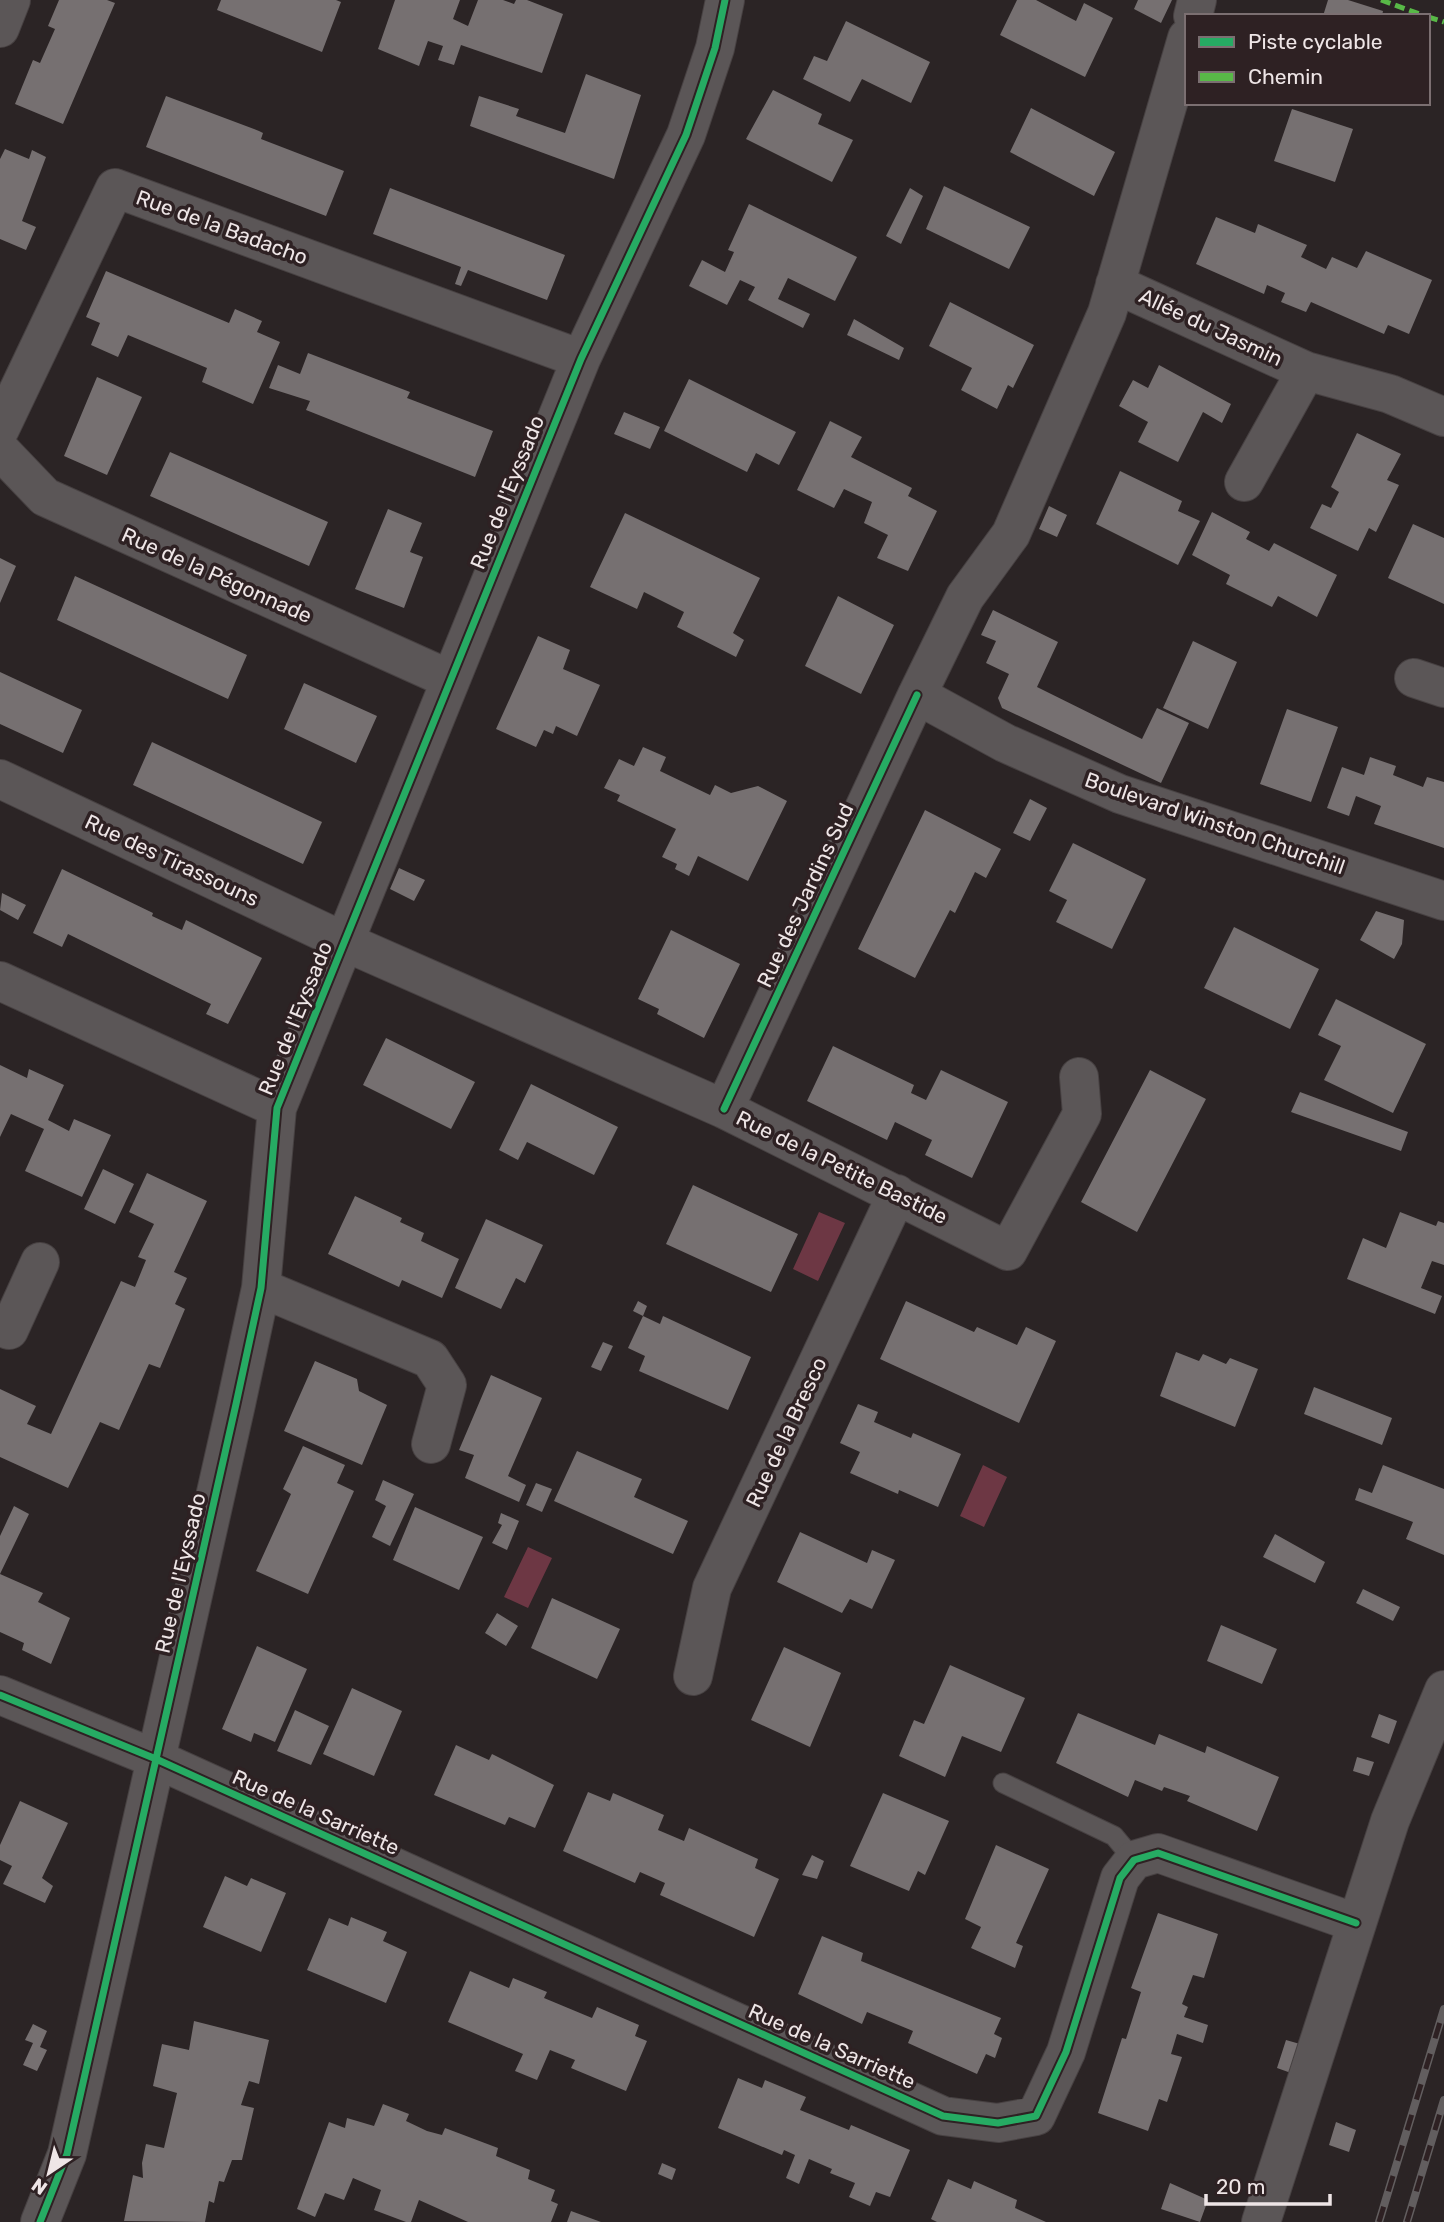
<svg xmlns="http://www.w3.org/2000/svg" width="1444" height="2222" font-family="Rubik,sans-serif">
	<rect width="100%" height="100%" fill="#2b2425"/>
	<path fill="#6d3744" d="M 819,1212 L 845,1223 L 818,1281 L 793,1269 Z
		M 983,1465 L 1007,1477 L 984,1527 L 960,1516 Z
		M 528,1547 L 552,1558 L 528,1608 L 504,1597 Z"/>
	<path fill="#767071" d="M 59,0 L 107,0 L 115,3 L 63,124 L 15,104 L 33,60 L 40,63 L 55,29 L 48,26 Z
		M 221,0 L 336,0 L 341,2 L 322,52 L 217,10 Z
		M 395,0 L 460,0 L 453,19 L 468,26 L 478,0 L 503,0 L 514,4 L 516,0 L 527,0 L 563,14 L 542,73 L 461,45 L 454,65 L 438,60 L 443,46 L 428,41 L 419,66 L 378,49 Z
		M 1017,0 L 1036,0 L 1076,21 L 1084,3 L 1113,18 L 1085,77 L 1000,35 Z
		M 1138,0 L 1172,0 L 1161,23 L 1134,9 Z
		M 1328,0 L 1348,0 L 1383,11 L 1382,16 L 1323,16 Z
		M 846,21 L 930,62 L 911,103 L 862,79 L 850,102 L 803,79 L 814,56 L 827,61 Z
		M 586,74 L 641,95 L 614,179 L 470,126 L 479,96 L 519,109 L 516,116 L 565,133 Z
		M 773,90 L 822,114 L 818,124 L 853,140 L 832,182 L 746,139 Z
		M 166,96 L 259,131 L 263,133 L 261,139 L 344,171 L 326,216 L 146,147 Z
		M 1031,108 L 1115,152 L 1094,196 L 1010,152 Z
		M 1292,109 L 1353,129 L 1335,182 L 1274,161 Z
		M 5,149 L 29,159 L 32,150 L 46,157 L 22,221 L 36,227 L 26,250 L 0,239 L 0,159 Z
		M 944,186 L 1030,227 L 1009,269 L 926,229 Z
		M 390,188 L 565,255 L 547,300 L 468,270 L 461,286 L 455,284 L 461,267 L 373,234 Z
		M 910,188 L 923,196 L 901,244 L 886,236 Z
		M 749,204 L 857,257 L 835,301 L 788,278 L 778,299 L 810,314 L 803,328 L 748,300 L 755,287 L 740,280 L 727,305 L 689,286 L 702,260 L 725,272 L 734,252 L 728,250 Z
		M 1216,217 L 1255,233 L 1258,224 L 1307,245 L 1301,257 L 1326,269 L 1332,257 L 1357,268 L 1366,251 L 1432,280 L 1409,334 L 1388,325 L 1384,334 L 1311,302 L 1306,312 L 1281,302 L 1285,293 L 1267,285 L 1264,294 L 1196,264 Z
		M 106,271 L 229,323 L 235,309 L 262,321 L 257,332 L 280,342 L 253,404 L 202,382 L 207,368 L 128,335 L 118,357 L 91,345 L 100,323 L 86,317 Z
		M 950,302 L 1034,345 L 1013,388 L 1008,385 L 997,409 L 961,390 L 972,368 L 929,346 Z
		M 854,319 L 904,348 L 899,360 L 847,335 Z
		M 308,353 L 410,392 L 407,398 L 493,431 L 475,477 L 306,410 L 310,401 L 269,388 L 278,365 L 300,374 Z
		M 1159,365 L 1231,404 L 1222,423 L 1203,412 L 1178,462 L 1138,442 L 1148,422 L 1119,406 L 1133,380 L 1148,388 Z
		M 97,377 L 142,397 L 107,475 L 64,456 Z
		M 689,379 L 796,432 L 779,465 L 756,453 L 747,472 L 664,431 Z
		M 624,412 L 660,427 L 650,449 L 614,434 Z
		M 830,421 L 862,437 L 851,457 L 912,488 L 908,496 L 937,511 L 908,571 L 877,558 L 888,535 L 864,523 L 872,502 L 844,489 L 834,508 L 797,490 Z
		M 1357,433 L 1401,454 L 1387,480 L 1399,485 L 1376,532 L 1369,528 L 1358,551 L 1310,528 L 1322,504 L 1331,508 L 1339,492 L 1331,487 Z
		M 170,452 L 328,522 L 309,566 L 150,496 Z
		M 1120,471 L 1182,501 L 1178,511 L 1200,521 L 1178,565 L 1096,524 Z
		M 1049,506 L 1067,515 L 1057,537 L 1039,529 Z
		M 388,509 L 422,523 L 410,552 L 423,557 L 404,608 L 355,589 Z
		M 1212,512 L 1250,532 L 1246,539 L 1269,551 L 1274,543 L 1337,575 L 1317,617 L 1278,596 L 1272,607 L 1226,584 L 1230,575 L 1192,555 Z
		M 625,513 L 760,578 L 733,633 L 744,640 L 736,657 L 677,627 L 684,612 L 644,592 L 637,609 L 590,587 Z
		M 1413,524 L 1444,538 L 1444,604 L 1388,578 Z
		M 0,558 L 16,566 L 0,603 Z
		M 75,576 L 247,655 L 228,699 L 57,620 Z
		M 838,596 L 894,625 L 861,694 L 805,666 Z
		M 993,610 L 1058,642 L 1037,687 L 1142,739 L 1157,708 L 1189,723 L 1161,783 L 1002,708 L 998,698 L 1009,674 L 986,663 L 996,641 L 981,635 Z
		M 538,636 L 570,650 L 563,669 L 600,685 L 577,736 L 556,726 L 553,734 L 544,730 L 536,747 L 496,729 Z
		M 1193,641 L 1237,662 L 1208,729 L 1163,708 Z
		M 0,672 L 82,710 L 63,753 L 0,724 Z
		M 304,683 L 377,716 L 356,763 L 284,729 Z
		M 1287,709 L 1338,727 L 1311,802 L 1260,784 Z
		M 152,742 L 322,822 L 303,864 L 133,785 Z
		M 643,747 L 666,757 L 660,771 L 710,795 L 715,785 L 731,793 L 758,786 L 787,801 L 748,881 L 698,856 L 689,876 L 675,869 L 677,864 L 662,857 L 676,829 L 617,801 L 620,795 L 604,788 L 619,759 L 634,766 Z
		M 1370,757 L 1396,766 L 1393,775 L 1423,787 L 1427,777 L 1444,782 L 1444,848 L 1374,824 L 1381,806 L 1356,796 L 1349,816 L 1327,808 L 1342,767 L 1364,775 Z
		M 1030,799 L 1047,808 L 1030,841 L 1013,833 Z
		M 925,810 L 1001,849 L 986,878 L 975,872 L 955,913 L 950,910 L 915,978 L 858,949 Z
		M 1073,843 L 1146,879 L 1112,949 L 1056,922 L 1067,900 L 1049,891 Z
		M 399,868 L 425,880 L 414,901 L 390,889 Z
		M 62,869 L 153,913 L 152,916 L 182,930 L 186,920 L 262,958 L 228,1024 L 206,1014 L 211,1004 L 68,934 L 62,947 L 33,933 Z
		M 2,893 L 26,905 L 18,920 L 0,910 Z
		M 1376,911 L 1404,920 L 1402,944 L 1394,959 L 1360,940 Z
		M 1234,927 L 1319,969 L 1290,1029 L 1204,988 Z
		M 671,930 L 740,964 L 704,1038 L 657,1014 L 659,1009 L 638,999 Z
		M 1336,999 L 1426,1044 L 1393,1113 L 1324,1080 L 1341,1046 L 1318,1035 Z
		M 386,1038 L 475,1082 L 451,1129 L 363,1085 Z
		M 833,1046 L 914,1085 L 911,1093 L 926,1100 L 941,1070 L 1008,1102 L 972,1178 L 925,1155 L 932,1140 L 895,1122 L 887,1140 L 807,1101 Z
		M 0,1065 L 27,1078 L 29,1069 L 64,1085 L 48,1120 L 69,1131 L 74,1119 L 111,1135 L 82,1197 L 25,1171 L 44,1129 L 11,1114 L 0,1137 Z
		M 1150,1070 L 1206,1099 L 1137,1232 L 1081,1202 Z
		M 531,1084 L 618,1127 L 594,1175 L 527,1142 L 518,1160 L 499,1150 Z
		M 1300,1092 L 1408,1132 L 1401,1151 L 1291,1112 Z
		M 103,1169 L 134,1184 L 115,1224 L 84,1209 Z
		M 147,1173 L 207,1201 L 174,1272 L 187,1278 L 175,1304 L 185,1309 L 160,1368 L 149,1364 L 119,1430 L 100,1422 L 68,1488 L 0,1457 L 0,1389 L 36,1406 L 27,1424 L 51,1434 L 121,1281 L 135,1287 L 146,1260 L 138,1257 L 154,1224 L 129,1212 Z
		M 693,1185 L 798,1234 L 771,1292 L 666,1244 Z
		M 355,1196 L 402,1218 L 400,1222 L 424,1233 L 421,1241 L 459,1259 L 442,1298 L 402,1280 L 399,1287 L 328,1254 Z
		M 1400,1212 L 1436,1226 L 1438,1221 L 1444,1223 L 1444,1265 L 1432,1261 L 1421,1288 L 1442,1296 L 1435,1314 L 1347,1279 L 1363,1238 L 1386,1248 Z
		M 486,1219 L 543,1245 L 525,1283 L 516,1278 L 501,1309 L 455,1288 Z
		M 638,1301 L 647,1306 L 643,1316 L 633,1311 Z
		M 906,1301 L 974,1332 L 977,1327 L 1017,1345 L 1026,1327 L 1056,1341 L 1019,1423 L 880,1359 Z
		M 643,1316 L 660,1324 L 663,1316 L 751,1357 L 728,1410 L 639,1371 L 645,1356 L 628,1348 Z
		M 603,1342 L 613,1346 L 601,1371 L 591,1367 Z
		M 1176,1352 L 1199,1361 L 1203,1354 L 1226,1364 L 1230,1358 L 1258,1369 L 1235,1427 L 1160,1396 Z
		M 315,1361 L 357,1379 L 359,1391 L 387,1405 L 362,1465 L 284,1431 Z
		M 491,1375 L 542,1398 L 508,1476 L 526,1485 L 519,1502 L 465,1478 L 474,1455 L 459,1450 Z
		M 1314,1387 L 1392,1418 L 1382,1445 L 1304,1414 Z
		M 858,1404 L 878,1412 L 874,1422 L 911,1438 L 913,1433 L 961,1454 L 938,1507 L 899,1490 L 898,1494 L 850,1473 L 860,1452 L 840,1443 Z
		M 303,1446 L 345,1465 L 337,1483 L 354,1491 L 308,1594 L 256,1571 L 291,1494 L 283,1489 Z
		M 577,1451 L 642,1479 L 634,1497 L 688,1521 L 673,1554 L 554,1501 Z
		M 1383,1465 L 1444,1489 L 1444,1555 L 1406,1539 L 1413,1522 L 1355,1500 L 1359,1488 L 1372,1493 Z
		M 383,1480 L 414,1494 L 390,1546 L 372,1537 L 386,1506 L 375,1500 Z
		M 536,1483 L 552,1489 L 542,1512 L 526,1505 Z
		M 14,1506 L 29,1514 L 0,1574 L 43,1593 L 38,1602 L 70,1618 L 51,1664 L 22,1650 L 24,1643 L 0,1632 L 0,1536 Z
		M 415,1507 L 483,1537 L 459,1590 L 393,1560 Z
		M 501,1513 L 519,1521 L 507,1550 L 492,1543 L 502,1525 L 498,1523 Z
		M 800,1532 L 867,1563 L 872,1550 L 895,1560 L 872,1609 L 850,1599 L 842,1613 L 777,1582 Z
		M 1275,1534 L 1325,1562 L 1315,1583 L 1263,1557 Z
		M 1363,1589 L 1400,1607 L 1393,1621 L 1356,1603 Z
		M 552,1598 L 620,1629 L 597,1679 L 531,1648 Z
		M 497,1613 L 518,1626 L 506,1646 L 485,1633 Z
		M 1221,1625 L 1277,1649 L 1262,1684 L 1207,1661 Z
		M 257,1646 L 307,1669 L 275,1742 L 254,1733 L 251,1742 L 222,1729 Z
		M 784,1647 L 841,1673 L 810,1747 L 751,1720 Z
		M 950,1665 L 1025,1698 L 1001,1752 L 962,1736 L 945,1777 L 899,1756 L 914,1720 L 924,1724 Z
		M 352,1688 L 402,1711 L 374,1776 L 323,1754 Z
		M 295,1710 L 329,1726 L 311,1765 L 277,1751 Z
		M 1078,1713 L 1155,1745 L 1159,1734 L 1205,1753 L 1207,1746 L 1279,1777 L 1257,1831 L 1187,1801 L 1190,1796 L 1164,1787 L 1162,1791 L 1135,1780 L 1128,1797 L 1056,1763 Z
		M 1379,1714 L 1397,1721 L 1389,1744 L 1371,1737 Z
		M 456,1745 L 489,1760 L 492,1754 L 554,1785 L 535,1828 L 509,1817 L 505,1825 L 434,1795 Z
		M 1357,1757 L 1374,1762 L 1369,1776 L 1353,1771 Z
		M 588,1792 L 610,1801 L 613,1793 L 664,1815 L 658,1830 L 684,1841 L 689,1828 L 758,1859 L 755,1868 L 779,1879 L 754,1937 L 660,1895 L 665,1883 L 640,1872 L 635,1883 L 563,1851 Z
		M 883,1793 L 949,1821 L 925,1875 L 918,1871 L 909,1891 L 850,1866 Z
		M 20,1801 L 68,1823 L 42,1878 L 53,1886 L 45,1903 L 3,1884 L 12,1866 L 0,1860 L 0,1845 Z
		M 996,1845 L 1049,1869 L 1016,1943 L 1023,1946 L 1015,1968 L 971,1948 L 981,1927 L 965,1919 Z
		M 812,1855 L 824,1861 L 817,1879 L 802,1875 Z
		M 225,1876 L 247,1886 L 251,1878 L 286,1893 L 261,1952 L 203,1927 Z
		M 1158,1913 L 1218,1934 L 1204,1978 L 1193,1975 L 1182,2004 L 1188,2007 L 1184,2017 L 1208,2025 L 1203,2043 L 1177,2034 L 1171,2054 L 1182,2057 L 1167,2102 L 1159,2099 L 1148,2131 L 1098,2113 L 1122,2038 L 1126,2039 L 1141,1992 L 1131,1988 Z
		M 351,1917 L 387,1932 L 383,1941 L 407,1952 L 386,2003 L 307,1970 L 329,1918 L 348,1926 Z
		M 822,1936 L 863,1953 L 861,1961 L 1001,2018 L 994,2034 L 1002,2038 L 995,2058 L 986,2054 L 977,2074 L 908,2043 L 913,2031 L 867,2012 L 862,2024 L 798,1994 Z
		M 470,1971 L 509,1988 L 513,1978 L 547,1992 L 544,1998 L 592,2018 L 597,2007 L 639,2025 L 635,2036 L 647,2041 L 626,2091 L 571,2068 L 575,2060 L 550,2050 L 537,2080 L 515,2071 L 523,2054 L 448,2022 Z
		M 194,2021 L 269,2040 L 259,2084 L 249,2081 L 241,2105 L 254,2108 L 242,2160 L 232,2160 L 224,2182 L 219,2181 L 214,2203 L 209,2201 L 205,2222 L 124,2221 L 133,2175 L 143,2178 L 142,2163 L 146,2144 L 164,2148 L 177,2093 L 153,2086 L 162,2044 L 189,2050 Z
		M 33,2024 L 47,2031 L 40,2047 L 47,2050 L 37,2071 L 23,2065 L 33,2043 L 25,2040 Z
		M 1286,2040 L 1300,2044 L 1291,2073 L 1277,2068 Z
		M 738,2078 L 762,2088 L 765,2080 L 806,2097 L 800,2110 L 849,2130 L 851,2125 L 910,2150 L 890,2197 L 876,2192 L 870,2206 L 849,2197 L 855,2183 L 830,2173 L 832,2169 L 809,2159 L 799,2184 L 786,2178 L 795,2155 L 784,2150 L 782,2155 L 718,2128 Z
		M 383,2104 L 409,2114 L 406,2121 L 427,2131 L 442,2135 L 445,2128 L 498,2148 L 496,2156 L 530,2170 L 528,2179 L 555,2190 L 551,2201 L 558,2204 L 551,2222 L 468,2222 L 419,2200 L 411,2222 L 406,2222 L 374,2210 L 381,2190 L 353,2178 L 344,2200 L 325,2193 L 315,2217 L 297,2209 L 329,2122 L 345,2128 L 347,2118 L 374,2126 Z
		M 1336,2122 L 1356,2130 L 1349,2152 L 1329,2145 Z
		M 662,2163 L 676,2169 L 672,2180 L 658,2174 Z
		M 948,2179 L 971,2189 L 974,2181 L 1017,2200 L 1015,2208 L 1046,2222 L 937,2222 L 931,2219 Z
		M 1170,2183 L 1208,2200 L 1200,2222 L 1161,2209 Z
		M 571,2211 L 601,2222 L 567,2222 Z"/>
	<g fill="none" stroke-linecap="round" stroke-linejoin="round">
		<g stroke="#474142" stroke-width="21">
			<path id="lane" d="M 1003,1783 L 1114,1836 L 1134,1860"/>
		</g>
		<g stroke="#474142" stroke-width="40">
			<path id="street" d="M 1193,16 L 1197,0
				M 0,28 L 11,0
				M 1187,38 L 1107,313 L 1011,534 L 965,597 L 917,695 L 1005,743 L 1120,794 L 1444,901
				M 1115,284 L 1306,371 L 1390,394 L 1444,417
				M 0,429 L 115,188 L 581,359
				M 0,450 L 45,497 L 449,679
				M 1244,482 L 1306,371
				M 1414,678 L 1444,688
				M 0,779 L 345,942 L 724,1109 L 1008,1251 L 1082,1114 L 1079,1077
				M 0,981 L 277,1108
				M 724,1109 L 917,695
				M 261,1288 L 430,1359 L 447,1385 L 431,1444
				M 0,1327 L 9,1330 L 40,1262
				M 693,1676 L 712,1588 L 897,1194
				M 0,1695 L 156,1759 L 943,2116 L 998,2123 L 1036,2116 L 1066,2052 L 1120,1878 L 1134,1860 L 1158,1853 L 1356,1923
				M 40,2222 L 67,2154 L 236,1404 L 261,1288 L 277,1108 L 581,359 L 686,135 L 715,48 L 725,0
				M 1261,2222 L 1390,1821 L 1444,1690"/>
		</g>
		<use href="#lane" stroke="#5b5657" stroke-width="19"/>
		<use href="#street" stroke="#5b5657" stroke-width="38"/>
		<g stroke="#625e5f" stroke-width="8">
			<path id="rail" d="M 1379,2222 L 1444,2009
				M 1407,2222 L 1444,2100"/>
		</g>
		<use href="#rail" stroke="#2e2123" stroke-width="5" stroke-dasharray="16" stroke-linecap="butt"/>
		<path stroke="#58b947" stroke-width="5" stroke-dasharray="10 5" stroke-linecap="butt" d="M 1381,0 L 1425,16
			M 1428,17 L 1444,22"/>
		<g stroke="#2e2123" stroke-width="11">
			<path id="cycleway" d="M 724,1109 L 917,695
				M 0,1695 L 156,1759 L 943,2116 L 998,2123 L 1036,2116 L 1066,2052 L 1120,1878 L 1134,1860 L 1158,1853 L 1356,1923
				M 40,2222 L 67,2154 L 236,1404 L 261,1288 L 277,1108 L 581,359 L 686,135 L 715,48 L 725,0"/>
		</g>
		<use href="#cycleway" stroke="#26ab63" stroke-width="7"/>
	</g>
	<g text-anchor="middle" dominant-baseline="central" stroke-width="7" stroke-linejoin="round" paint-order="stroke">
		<g font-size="21" fill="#eee5e6" stroke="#2e2123">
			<text transform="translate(222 227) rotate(20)">Rue de la Badacho</text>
			<text transform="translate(1211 327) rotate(25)">Allée du Jasmin</text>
			<text transform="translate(507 492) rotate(-68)">Rue de l'Eyssado</text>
			<text transform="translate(217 575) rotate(24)">Rue de la Pégonnade</text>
			<text transform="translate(1215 823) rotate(19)">Boulevard Winston Churchill</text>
			<text transform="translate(172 860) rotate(25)">Rue des Tirassouns</text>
			<text transform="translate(805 895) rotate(-65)">Rue des Jardins Sud</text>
			<text transform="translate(295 1018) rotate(-68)">Rue de l'Eyssado</text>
			<text transform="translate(842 1167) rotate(26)">Rue de la Petite Bastide</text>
			<text transform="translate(786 1432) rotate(-65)">Rue de la Bresco</text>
			<text transform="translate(180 1573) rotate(-77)">Rue de l'Eyssado</text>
			<text transform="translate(316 1812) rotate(24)">Rue de la Sarriette</text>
			<text transform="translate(832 2046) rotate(24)">Rue de la Sarriette</text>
		</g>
	</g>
	<rect x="1185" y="14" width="245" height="91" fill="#2e2123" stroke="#7b6f71" stroke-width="2"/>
	<rect x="1199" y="37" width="35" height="10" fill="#26ab63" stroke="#7b6f71" stroke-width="2"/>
	<text x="1248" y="49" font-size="21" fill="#eee5e6">Piste cyclable</text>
	<rect x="1199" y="72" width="35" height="10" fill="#58b947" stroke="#7b6f71" stroke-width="2"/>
	<text x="1248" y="84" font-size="21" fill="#eee5e6">Chemin</text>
	<g transform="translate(49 2173) rotate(215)" stroke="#2e2123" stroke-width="5" paint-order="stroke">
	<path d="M0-5L12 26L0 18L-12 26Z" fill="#eee5e6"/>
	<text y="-10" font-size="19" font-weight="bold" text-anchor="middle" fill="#eee5e6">N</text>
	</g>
	<path d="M1206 2194v10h124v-10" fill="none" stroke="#eee5e6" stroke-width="3.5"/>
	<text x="1216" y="2194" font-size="21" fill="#eee5e6" stroke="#2e2123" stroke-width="5" paint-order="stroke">20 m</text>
</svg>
